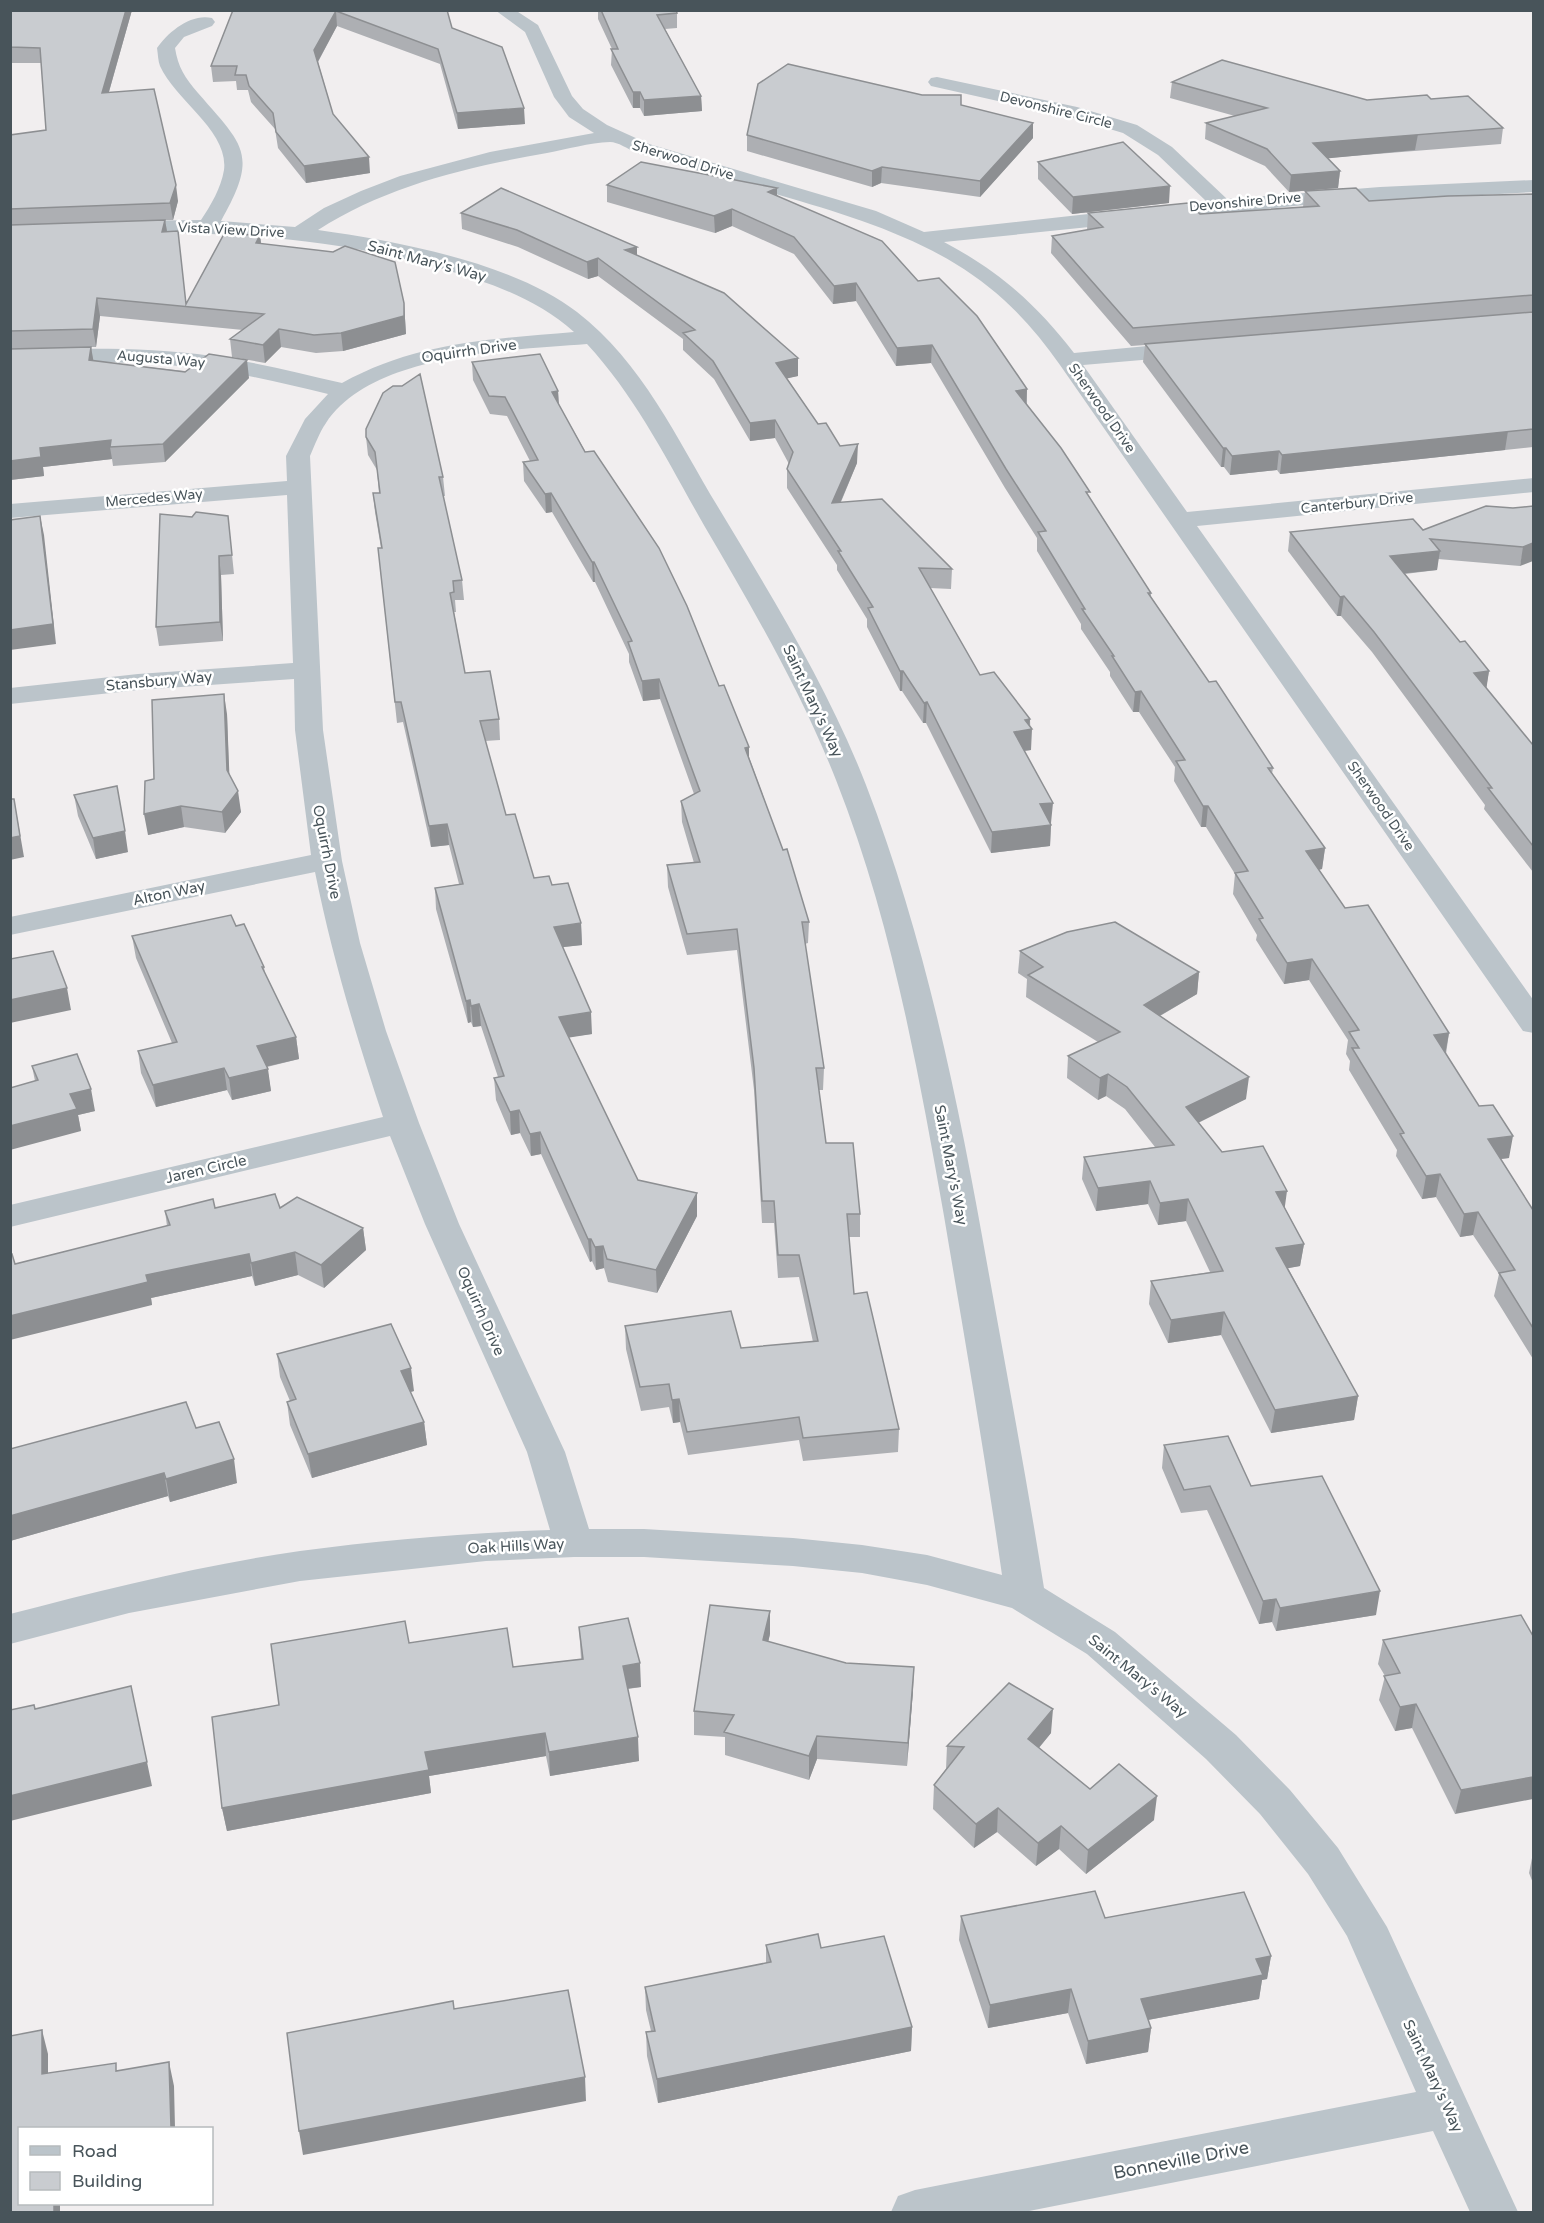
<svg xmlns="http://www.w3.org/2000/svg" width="1544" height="2223" font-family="'Varela Round',sans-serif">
	<rect width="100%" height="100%" fill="#f1eeef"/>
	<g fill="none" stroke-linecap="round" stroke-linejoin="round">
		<path fill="#bbc4ca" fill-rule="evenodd" d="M 495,10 L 515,10 L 538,25 L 572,96 L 583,109 L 607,125 L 649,144 L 876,211 L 924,232 L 1206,201 L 1158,155 L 1123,133 L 1073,118 L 931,86 L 928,82 L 931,78 L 937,77 L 1077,107 L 1137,125 L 1172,147 L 1227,199 L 1380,187 L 1534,180 L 1534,192 L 1304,205 L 944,242 C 999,271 1036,304 1074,353 L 1189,342 L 1197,344 L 1200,349 L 1197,354 L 1189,356 L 1083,365 L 1187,512 L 1534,478 L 1534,492 L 1197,526 L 1534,1001 L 1534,1033 L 1523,1031 L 1060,365 C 1043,341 1025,319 1004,300 C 942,243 858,218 779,195 C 731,181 683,166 635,152 C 628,149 618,142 610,142 C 589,143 567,149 547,153 C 467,167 386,186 318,230 C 397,241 514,263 577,312 C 642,362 677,439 718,507 C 772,597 828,687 866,785 C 926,941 959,1105 988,1269 C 1007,1375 1027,1481 1044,1588 L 1115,1632 L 1236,1735 L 1290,1790 L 1338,1848 L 1387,1927 L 1518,2212 L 1470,2212 L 1433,2131 L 1024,2212 L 891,2212 L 898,2196 L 915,2190 L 1416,2092 L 1347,1936 L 1308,1874 L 1260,1814 L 1206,1759 L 1087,1654 L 1012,1608 L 927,1585 L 862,1573 L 793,1566 L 644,1557 L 574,1557 L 486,1561 L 300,1581 L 129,1613 L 10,1644 L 10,1614 C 106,1589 202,1565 300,1551 C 383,1540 467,1533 550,1530 L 527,1452 L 425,1224 L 390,1136 L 10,1227 L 10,1205 L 383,1117 C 356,1036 332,956 315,872 L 10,935 L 10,917 L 311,855 L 295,730 L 294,679 L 138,690 L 10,704 L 10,688 L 138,674 L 293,663 L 287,495 L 10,518 L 10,504 L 287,481 L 286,456 L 305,419 L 328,394 C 290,385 251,375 212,370 C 145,360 78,361 10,365 L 10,351 C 78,348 145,347 212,356 C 256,362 298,373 342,383 C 416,342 491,339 574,332 C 537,299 491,283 443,269 C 339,239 231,231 122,233 L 115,231 L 112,227 L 115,223 L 122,221 L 201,220 C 211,205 221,188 224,170 C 229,131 175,100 160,66 C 158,61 158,54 157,48 C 168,32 191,13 212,18 L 215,22 L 212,26 L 184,37 L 175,48 C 178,67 185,78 198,93 C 244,146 259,154 221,221 L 295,227 L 324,208 L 361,191 L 400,176 L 490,152 L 594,133 L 569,117 L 554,97 L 525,32 ZM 587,344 C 637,398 669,464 705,527 C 753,609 801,691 836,780 C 891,919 918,1069 944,1216 C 964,1335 985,1455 1002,1575 L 927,1555 L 862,1545 L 793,1538 L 644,1529 L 589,1529 L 565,1452 L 459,1224 L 419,1123 L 386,1031 L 360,943 L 342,861 L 323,730 L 310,456 C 315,445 319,433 326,423 C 372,353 512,350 587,344 Z"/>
	</g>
	<path fill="#adafb3" d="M 10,10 L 132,10 L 109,92 L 178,201 L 173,220 L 165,220 L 167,231 L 186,304 L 260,235 L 261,243 L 404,303 L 406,334 L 343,351 L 316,353 L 281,347 L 265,363 L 232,357 L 230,339 L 243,330 L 100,316 L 96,347 L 91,347 L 93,361 L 249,378 L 165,462 L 113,466 L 112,459 L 43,467 L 44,476 L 10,480 L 10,135 L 46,130 L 41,63 L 10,63 Z
		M 233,10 L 447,10 L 452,28 L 525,124 L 458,129 L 440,64 L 337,26 L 318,62 L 333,114 L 370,173 L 306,183 L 278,148 L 275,129 L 251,102 L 248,90 L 237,90 L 236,81 L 213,82 L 211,66 Z
		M 598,10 L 676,10 L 677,13 L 677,28 L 665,29 L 701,96 L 702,111 L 644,116 L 640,108 L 633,108 L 611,65 L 612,49 L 598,19 Z
		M 1172,82 L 1367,100 L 1431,99 L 1503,128 L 1501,144 L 1327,158 L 1340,171 L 1338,188 L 1289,192 L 1265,166 L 1205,139 L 1206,123 L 1235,116 L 1170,98 Z
		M 961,105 L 1033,138 L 980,197 L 881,183 L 872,187 L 747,151 L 747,135 Z
		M 1038,162 L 1169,203 L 1072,214 L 1038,179 Z
		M 607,185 L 777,188 L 777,195 L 918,281 L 1027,389 L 1027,405 L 1089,497 L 1151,593 L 1151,597 L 1209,682 L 1273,768 L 1272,774 L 1325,848 L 1322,869 L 1319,870 L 1345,908 L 1449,1033 L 1446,1054 L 1509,1158 L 1501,1159 L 1533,1210 L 1533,1359 L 1494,1296 L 1499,1274 L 1473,1235 L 1460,1237 L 1436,1197 L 1422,1199 L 1396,1156 L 1397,1150 L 1349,1070 L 1350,1061 L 1346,1054 L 1348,1040 L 1309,980 L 1284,984 L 1256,940 L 1257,935 L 1233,894 L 1235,874 L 1206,827 L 1201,827 L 1174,781 L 1175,767 L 1139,712 L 1133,712 L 1110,676 L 1110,672 L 1081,629 L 1081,624 L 1037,551 L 1037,538 L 1005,488 L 931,363 L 896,366 L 856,301 L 833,304 L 794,254 L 732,226 L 715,233 L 607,202 Z
		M 1305,191 L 1369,201 L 1533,194 L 1533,447 L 1280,474 L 1277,470 L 1230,475 L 1224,467 L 1221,467 L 1143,362 L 1145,345 L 1131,346 L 1051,253 L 1052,236 L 1087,230 L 1088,213 L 1200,214 L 1303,207 Z
		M 461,213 L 637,247 L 637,255 L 798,376 L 787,378 L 818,424 L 857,463 L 841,502 L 952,569 L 951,589 L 930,588 L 980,675 L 1030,719 L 1031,750 L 1024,751 L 1051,823 L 1050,846 L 991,853 L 926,723 L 923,723 L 902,691 L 900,691 L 867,627 L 867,619 L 837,570 L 837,565 L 787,488 L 787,469 L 789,464 L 775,438 L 750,441 L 714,379 L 683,350 L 683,339 L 598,276 L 588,279 L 518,247 L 462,229 Z
		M 472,362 L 558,391 L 559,405 L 719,686 L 749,747 L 749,757 L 809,922 L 808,943 L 805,944 L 824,1068 L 823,1090 L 819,1090 L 826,1143 L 860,1214 L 860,1237 L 849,1237 L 854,1294 L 899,1429 L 898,1452 L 803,1461 L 799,1440 L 688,1455 L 680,1422 L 673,1423 L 669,1407 L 641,1411 L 626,1349 L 625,1326 L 741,1348 L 813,1342 L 799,1277 L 778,1278 L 774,1223 L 762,1223 L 754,1090 L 737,950 L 687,955 L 668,887 L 667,865 L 694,863 L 682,822 L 681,801 L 694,794 L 660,699 L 643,701 L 629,662 L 629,654 L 595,582 L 593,582 L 552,512 L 546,513 L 524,481 L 523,462 L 530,461 L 507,416 L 490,414 L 473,380 Z
		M 366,437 L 443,477 L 445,496 L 443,496 L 462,580 L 464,600 L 455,600 L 456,612 L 454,612 L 465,673 L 499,719 L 500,740 L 485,741 L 506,815 L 534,878 L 552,885 L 581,923 L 582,945 L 563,947 L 592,1034 L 568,1037 L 638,1180 L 697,1216 L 657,1293 L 608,1282 L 604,1268 L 596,1270 L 592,1261 L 590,1262 L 541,1154 L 531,1156 L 520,1133 L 511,1135 L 496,1100 L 494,1078 L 498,1077 L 481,1026 L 473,1027 L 471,1022 L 468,1023 L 436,909 L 435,888 L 459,884 L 449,845 L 431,847 L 403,722 L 397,723 L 380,567 L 381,548 L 375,512 L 373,493 L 379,493 L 377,470 L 368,455 Z
		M 1533,506 L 1520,566 L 1438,559 L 1437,570 L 1405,574 L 1460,642 L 1489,671 L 1486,688 L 1533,745 L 1533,872 L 1484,809 L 1485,805 L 1372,652 L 1341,616 L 1337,616 L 1288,551 L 1290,532 L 1423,530 L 1513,508 Z
		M 228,516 L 234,574 L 221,575 L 223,641 L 159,646 L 156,627 L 192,517 Z
		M 227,714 L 229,774 L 241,812 L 225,833 L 184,827 L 148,835 L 154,779 Z
		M 74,795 L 128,852 L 96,859 L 78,816 Z
		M 236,926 L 264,967 L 265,974 L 296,1037 L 299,1059 L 267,1067 L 271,1091 L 232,1100 L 227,1090 L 156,1107 L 141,1073 L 138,1051 L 172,1043 L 136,958 L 132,936 Z
		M 1020,951 L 1199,972 L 1197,994 L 1160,1016 L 1246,1099 L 1198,1122 L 1222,1152 L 1285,1208 L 1304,1244 L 1300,1266 L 1288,1268 L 1358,1396 L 1354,1420 L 1271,1433 L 1221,1335 L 1168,1343 L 1149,1304 L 1151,1281 L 1210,1272 L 1186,1221 L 1158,1225 L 1148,1204 L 1096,1211 L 1082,1179 L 1084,1157 L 1155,1147 L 1125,1109 L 1106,1096 L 1098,1100 L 1067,1078 L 1068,1056 L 1098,1042 L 1026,997 L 1027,979 L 1018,973 Z
		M 32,1066 L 95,1111 L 78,1115 L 81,1131 L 35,1081 Z
		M 215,1208 L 280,1208 L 363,1228 L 366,1250 L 324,1288 L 298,1275 L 255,1286 L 252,1276 L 151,1298 L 152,1305 L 15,1264 L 167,1226 L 165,1211 Z
		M 277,1354 L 414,1391 L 410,1392 L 424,1422 L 427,1445 L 312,1478 L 290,1425 L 287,1402 L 290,1401 L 280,1377 Z
		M 196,1428 L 237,1483 L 170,1502 L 168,1496 L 10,1541 L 10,1449 Z
		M 1164,1445 L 1251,1486 L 1376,1615 L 1276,1631 L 1272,1622 L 1259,1624 L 1207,1510 L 1181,1513 L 1162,1468 Z
		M 1521,1615 L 1455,1814 L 1412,1728 L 1395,1731 L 1379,1700 L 1385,1676 L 1378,1664 L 1383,1640 Z
		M 579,1627 L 641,1687 L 628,1689 L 639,1761 L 550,1776 L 546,1756 L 429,1776 L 431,1793 L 227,1831 L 222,1808 L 279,1705 L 513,1667 L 581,1659 Z
		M 770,1634 L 768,1642 L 913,1691 L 907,1766 L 817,1759 L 809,1780 L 725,1755 L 725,1737 L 694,1735 L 694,1711 Z
		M 1051,1733 L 1039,1748 L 1090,1789 L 1154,1820 L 1086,1874 L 1059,1849 L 1036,1866 L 997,1832 L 974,1848 L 933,1809 L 934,1785 L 946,1769 L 947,1746 Z
		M 1533,1853 L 1533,1883 L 1529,1873 Z
		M 961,1916 L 1105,1918 L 1271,1956 L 1267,1979 L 1262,1980 L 1259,1999 L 1148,2020 L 1151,2028 L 1148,2052 L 1086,2064 L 1068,2013 L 988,2028 L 959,1940 Z
		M 766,1945 L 821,1948 L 912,2027 L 911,2051 L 658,2103 L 647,2056 L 646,2032 L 651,2031 L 646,2010 L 645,1987 L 766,1963 Z"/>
	<path fill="#8d8f92" d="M 126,10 L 132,10 L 104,109 L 102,93 Z
		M 336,11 L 337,26 L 316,65 L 314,50 Z
		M 633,92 L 640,92 L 640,108 L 633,108 Z
		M 701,96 L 702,111 L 644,116 L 644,100 Z
		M 524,108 L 525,124 L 458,129 L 457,113 Z
		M 1033,123 L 1033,138 L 980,197 L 980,181 Z
		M 1418,134 L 1415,150 L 1311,160 L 1313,143 Z
		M 369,157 L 370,173 L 306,183 L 304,166 Z
		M 882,167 L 881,183 L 872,187 L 872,171 Z
		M 1340,171 L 1338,188 L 1289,192 L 1291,175 Z
		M 176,185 L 178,201 L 173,220 L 170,203 Z
		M 1170,186 L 1169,203 L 1072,214 L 1073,197 Z
		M 777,188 L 777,204 L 768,192 Z
		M 732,209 L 732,226 L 715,233 L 714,216 Z
		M 165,220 L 168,237 L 162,232 Z
		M 260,235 L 262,252 L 256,243 Z
		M 637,247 L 637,264 L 625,250 Z
		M 598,258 L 598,276 L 588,279 L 587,262 Z
		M 856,283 L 856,301 L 833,304 L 834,286 Z
		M 97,298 L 100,316 L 96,347 L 93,329 Z
		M 404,303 L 406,334 L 343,351 L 341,333 Z
		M 279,329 L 281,347 L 265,363 L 263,345 Z
		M 932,345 L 931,363 L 896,366 L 897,348 Z
		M 91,347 L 94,364 L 89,360 Z
		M 798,358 L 798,376 L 776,381 L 776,363 Z
		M 247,360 L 249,378 L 165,462 L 163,444 Z
		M 1027,389 L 1026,408 L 1016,391 Z
		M 558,391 L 559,409 L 552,392 Z
		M 775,420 L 775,438 L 750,441 L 750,423 Z
		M 1508,431 L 1505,450 L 1280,474 L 1282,455 Z
		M 111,440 L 110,447 L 112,459 L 43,467 L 44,476 L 10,480 L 10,461 L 40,448 Z
		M 858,444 L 857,463 L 832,522 L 832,503 Z
		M 1223,448 L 1226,448 L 1224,467 L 1221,467 Z
		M 1279,451 L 1277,470 L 1230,475 L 1232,456 Z
		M 551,493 L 552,512 L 546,513 L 545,494 Z
		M 40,516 L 44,535 L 56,644 L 10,650 L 10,630 Z
		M 1533,543 L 1533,561 L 1520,566 L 1523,547 Z
		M 1440,551 L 1437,570 L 1388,575 L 1390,556 Z
		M 219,556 L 221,575 L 223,641 L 220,622 Z
		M 592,562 L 594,562 L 595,582 L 593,582 Z
		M 1344,596 L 1341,616 L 1337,616 L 1340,597 Z
		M 900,671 L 903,671 L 902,691 L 900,691 Z
		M 1489,671 L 1486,691 L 1474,673 Z
		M 659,679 L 660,699 L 643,701 L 642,681 Z
		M 1141,691 L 1139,712 L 1133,712 L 1135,692 Z
		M 224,694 L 227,714 L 230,790 L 227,770 Z
		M 927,702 L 926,723 L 923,723 L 924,703 Z
		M 1030,719 L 1029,730 L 1032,729 L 1031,750 L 1013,752 L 1014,732 L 1025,720 Z
		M 749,747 L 749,768 L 745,748 Z
		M 238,791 L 241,812 L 225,833 L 222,812 Z
		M 14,799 L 24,857 L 10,860 L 10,838 Z
		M 1053,803 L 1051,823 L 1038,825 L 1040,804 Z
		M 181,806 L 184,827 L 148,835 L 144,814 Z
		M 1203,806 L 1208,806 L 1206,827 L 1201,827 Z
		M 447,824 L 449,845 L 431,847 L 429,826 Z
		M 1051,825 L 1050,846 L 991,853 L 992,832 Z
		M 125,831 L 128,852 L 96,859 L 93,838 Z
		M 1325,848 L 1322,869 L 1303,872 L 1306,851 Z
		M 581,923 L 582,945 L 555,948 L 554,927 Z
		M 1312,959 L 1309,980 L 1284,984 L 1287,963 Z
		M 1199,972 L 1197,994 L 1142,1026 L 1144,1005 Z
		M 67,988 L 71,1010 L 10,1023 L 10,1000 Z
		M 470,1000 L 471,1022 L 468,1023 L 466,1001 Z
		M 479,1004 L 481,1026 L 473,1027 L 471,1006 Z
		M 591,1012 L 592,1034 L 560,1039 L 559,1017 Z
		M 1449,1033 L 1445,1055 L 1434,1035 Z
		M 296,1037 L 299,1059 L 260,1068 L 257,1046 Z
		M 224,1068 L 227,1090 L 156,1107 L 153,1085 Z
		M 268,1069 L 271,1091 L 232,1100 L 229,1078 Z
		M 1108,1074 L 1106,1096 L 1098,1100 L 1100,1078 Z
		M 1249,1077 L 1246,1099 L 1184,1130 L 1186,1107 Z
		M 91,1089 L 95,1111 L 78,1115 L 81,1131 L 10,1150 L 10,1126 L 70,1094 Z
		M 519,1110 L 520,1133 L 511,1135 L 510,1112 Z
		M 540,1132 L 541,1154 L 531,1156 L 530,1134 Z
		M 1513,1136 L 1509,1158 L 1483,1161 L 1488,1139 Z
		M 1440,1174 L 1436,1197 L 1422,1199 L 1426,1176 Z
		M 1150,1181 L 1148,1204 L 1096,1211 L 1098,1188 Z
		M 1287,1191 L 1284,1213 L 1276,1192 Z
		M 697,1193 L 697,1216 L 657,1293 L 656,1270 Z
		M 1188,1199 L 1186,1221 L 1158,1225 L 1160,1203 Z
		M 1478,1212 L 1473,1235 L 1460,1237 L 1464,1214 Z
		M 363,1228 L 366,1250 L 324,1288 L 321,1265 Z
		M 588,1239 L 591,1239 L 592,1261 L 590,1262 Z
		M 1304,1244 L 1300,1266 L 1273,1271 L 1276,1248 Z
		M 603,1246 L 604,1268 L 596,1270 L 595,1247 Z
		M 295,1252 L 298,1275 L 255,1286 L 251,1263 Z
		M 249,1254 L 252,1276 L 151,1298 L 152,1305 L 10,1340 L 10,1316 L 146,1275 Z
		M 1224,1312 L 1221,1335 L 1168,1343 L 1171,1320 Z
		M 411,1368 L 414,1391 L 403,1394 L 401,1371 Z
		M 1358,1396 L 1354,1420 L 1271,1433 L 1275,1410 Z
		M 679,1399 L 680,1422 L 673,1423 L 672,1400 Z
		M 424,1422 L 427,1445 L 312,1478 L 308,1454 Z
		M 234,1459 L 237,1483 L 170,1502 L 166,1479 Z
		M 164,1473 L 168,1496 L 10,1541 L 10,1516 Z
		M 1380,1591 L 1376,1615 L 1276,1631 L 1280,1608 Z
		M 1276,1599 L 1272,1622 L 1259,1624 L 1263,1601 Z
		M 770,1611 L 770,1634 L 763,1664 L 763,1640 Z
		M 640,1663 L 641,1687 L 624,1689 L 623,1666 Z
		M 914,1667 L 913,1691 L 907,1766 L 908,1743 Z
		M 1416,1704 L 1412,1728 L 1395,1731 L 1400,1707 Z
		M 1053,1709 L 1051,1733 L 1026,1763 L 1028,1739 Z
		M 545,1733 L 546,1756 L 429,1776 L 431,1793 L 227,1831 L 222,1808 L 425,1752 Z
		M 817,1736 L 817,1759 L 809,1780 L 809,1756 Z
		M 638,1737 L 639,1761 L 550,1776 L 549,1752 Z
		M 147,1762 L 152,1786 L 10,1821 L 10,1796 Z
		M 1533,1777 L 1533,1799 L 1455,1814 L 1461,1790 Z
		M 1157,1796 L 1154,1820 L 1086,1874 L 1088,1850 Z
		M 998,1808 L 997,1832 L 974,1848 L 976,1824 Z
		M 1061,1826 L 1059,1849 L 1036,1866 L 1038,1843 Z
		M 1271,1956 L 1267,1979 L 1262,1980 L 1259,1999 L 1137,2022 L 1141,1999 L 1256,1959 Z
		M 1071,1989 L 1068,2013 L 988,2028 L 990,2005 Z
		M 912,2027 L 911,2051 L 658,2103 L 657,2079 Z
		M 1151,2028 L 1148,2052 L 1086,2064 L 1088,2041 Z
		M 42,2030 L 48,2054 L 48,2098 L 42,2074 Z
		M 169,2062 L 174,2086 L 175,2128 L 171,2128 Z
		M 585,2077 L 586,2101 L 303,2155 L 299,2131 Z
		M 54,2204 L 60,2204 L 60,2212 L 54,2212 Z"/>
	<path fill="#c9ccd0" stroke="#8d8f92" stroke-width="1.5" d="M 10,10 L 126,10 L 102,93 L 154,89 L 176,185 L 170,203 L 10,209 L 10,135 L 46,130 L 40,48 L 10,47 Z
		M 233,10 L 447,10 L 452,28 L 502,47 L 524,108 L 457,113 L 438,49 L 336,11 L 314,50 L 333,114 L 369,157 L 304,166 L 276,132 L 273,113 L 249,86 L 246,75 L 235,75 L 237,66 L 211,66 Z
		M 601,10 L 676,10 L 677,13 L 657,15 L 701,96 L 644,100 L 640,92 L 633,92 L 611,49 L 618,49 Z
		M 1222,60 L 1367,100 L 1427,95 L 1431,99 L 1468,96 L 1503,128 L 1313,143 L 1340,171 L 1291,175 L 1267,149 L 1206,123 L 1267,108 L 1172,82 Z
		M 788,64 L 922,95 L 961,95 L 961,105 L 1033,123 L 980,181 L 882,167 L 872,171 L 747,135 L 758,84 Z
		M 1123,142 L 1170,186 L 1073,197 L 1038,162 Z
		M 641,162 L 777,188 L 768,192 L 882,241 L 918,281 L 939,278 L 977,316 L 1027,389 L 1016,391 L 1061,448 L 1090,492 L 1086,492 L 1151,593 L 1148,593 L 1209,682 L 1216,681 L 1273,768 L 1268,768 L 1325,848 L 1306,851 L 1345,908 L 1368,905 L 1449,1033 L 1434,1035 L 1479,1106 L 1493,1105 L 1513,1136 L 1488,1139 L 1533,1210 L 1533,1328 L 1499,1273 L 1515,1270 L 1478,1212 L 1464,1214 L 1440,1174 L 1426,1176 L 1400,1134 L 1404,1133 L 1352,1048 L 1359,1048 L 1349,1032 L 1359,1030 L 1312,959 L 1287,963 L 1259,919 L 1263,918 L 1235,873 L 1248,871 L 1208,806 L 1203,806 L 1176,761 L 1185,760 L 1141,691 L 1135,692 L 1112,656 L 1114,656 L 1082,609 L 1085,609 L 1038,532 L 1046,531 L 1006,469 L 932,345 L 897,348 L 856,283 L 834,286 L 794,237 L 732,209 L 714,216 L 607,185 Z
		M 501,188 L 637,247 L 625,250 L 724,293 L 798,358 L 776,363 L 818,424 L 826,423 L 840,446 L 858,444 L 832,503 L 882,499 L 952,569 L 919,568 L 980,675 L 994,672 L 1030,719 L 1025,720 L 1032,729 L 1014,732 L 1053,803 L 1040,804 L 1051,825 L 992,832 L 927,702 L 924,703 L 903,671 L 900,671 L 868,608 L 873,607 L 838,551 L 841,551 L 787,469 L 793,452 L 775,420 L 750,423 L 713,361 L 683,333 L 695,330 L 598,258 L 587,262 L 517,230 L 461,213 Z
		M 1356,188 L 1369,201 L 1448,196 L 1533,194 L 1533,295 L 1133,328 L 1052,236 L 1103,227 L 1088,213 L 1188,203 L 1200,214 L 1319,206 L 1305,191 Z
		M 165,220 L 162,232 L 178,231 L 186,304 L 224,234 L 260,235 L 256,243 L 333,252 L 345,246 L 395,262 L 404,303 L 404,316 L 341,333 L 314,335 L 279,329 L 263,345 L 230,339 L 264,314 L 97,298 L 93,329 L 10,331 L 10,225 Z
		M 1533,312 L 1533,429 L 1282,455 L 1279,451 L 1232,456 L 1226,448 L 1223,448 L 1145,344 Z
		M 91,347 L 89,360 L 185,372 L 209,354 L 247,360 L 163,444 L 110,447 L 111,440 L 40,448 L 41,457 L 10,461 L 10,349 Z
		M 540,354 L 558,391 L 552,392 L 585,452 L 594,451 L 659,548 L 687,606 L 719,686 L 724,685 L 749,747 L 745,748 L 783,850 L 787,849 L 809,922 L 802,922 L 824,1068 L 816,1068 L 826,1143 L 853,1143 L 860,1214 L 847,1214 L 854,1294 L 867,1292 L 899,1429 L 803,1438 L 799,1417 L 687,1432 L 679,1399 L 672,1400 L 669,1384 L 640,1387 L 625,1326 L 731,1311 L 741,1348 L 818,1341 L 799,1255 L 778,1255 L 774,1201 L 762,1201 L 754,1068 L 737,929 L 687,934 L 667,865 L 700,862 L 681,801 L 700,791 L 659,679 L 642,681 L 628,642 L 632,641 L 594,562 L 592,562 L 551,493 L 545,494 L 523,462 L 538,460 L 505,397 L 489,396 L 472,362 Z
		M 420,374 L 443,477 L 439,477 L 462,580 L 453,581 L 454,592 L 450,593 L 465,673 L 490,671 L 499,719 L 480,721 L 506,815 L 515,814 L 534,878 L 549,876 L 552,885 L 568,883 L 581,923 L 554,927 L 591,1012 L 559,1017 L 638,1180 L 697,1193 L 656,1270 L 607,1259 L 603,1246 L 595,1247 L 591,1239 L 588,1239 L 540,1132 L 530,1134 L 519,1110 L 510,1112 L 494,1078 L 504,1076 L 479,1004 L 471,1006 L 470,1000 L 466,1001 L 435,888 L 463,884 L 447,824 L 429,826 L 401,702 L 395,702 L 378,548 L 382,548 L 373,493 L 380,493 L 375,452 L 366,437 L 366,429 L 383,393 L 393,386 L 402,386 Z
		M 1486,506 L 1513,508 L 1533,506 L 1533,543 L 1523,547 L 1430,539 L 1440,551 L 1390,556 L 1460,642 L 1465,641 L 1489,671 L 1474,673 L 1533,745 L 1533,846 L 1488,788 L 1492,788 L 1374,632 L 1344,596 L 1340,597 L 1290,532 L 1413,519 L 1423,530 Z
		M 196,512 L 228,516 L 232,555 L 219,556 L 220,622 L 156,627 L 160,514 L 192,517 Z
		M 40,516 L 53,624 L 10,630 L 10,520 Z
		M 224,694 L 227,770 L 238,791 L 222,812 L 181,806 L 144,814 L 145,781 L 154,779 L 152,700 Z
		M 117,786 L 125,831 L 93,838 L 74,795 Z
		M 10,799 L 14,799 L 20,836 L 10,838 Z
		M 231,915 L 236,926 L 244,924 L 264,967 L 262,967 L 296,1037 L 257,1046 L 268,1069 L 229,1078 L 224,1068 L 153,1085 L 138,1051 L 177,1042 L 132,936 Z
		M 1115,922 L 1199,972 L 1144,1005 L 1249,1077 L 1186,1107 L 1222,1152 L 1263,1146 L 1287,1191 L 1276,1192 L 1304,1244 L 1276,1248 L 1358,1396 L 1275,1410 L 1224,1312 L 1171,1320 L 1151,1281 L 1223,1271 L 1188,1199 L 1160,1203 L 1150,1181 L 1098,1188 L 1084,1157 L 1174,1145 L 1127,1087 L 1108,1074 L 1100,1078 L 1068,1056 L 1120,1032 L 1028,975 L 1043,967 L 1020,951 L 1067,932 Z
		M 53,951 L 67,988 L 10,1000 L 10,959 Z
		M 77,1054 L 91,1089 L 70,1094 L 77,1109 L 10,1126 L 10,1088 L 38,1080 L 32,1066 Z
		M 275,1194 L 280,1208 L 297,1197 L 363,1228 L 321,1265 L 295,1252 L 251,1263 L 249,1254 L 146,1275 L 148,1282 L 10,1316 L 10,1255 L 12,1254 L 15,1264 L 170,1225 L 165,1211 L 213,1199 L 215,1208 Z
		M 391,1324 L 411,1368 L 401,1371 L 424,1422 L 308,1454 L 287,1402 L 296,1399 L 277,1354 Z
		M 186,1402 L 196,1428 L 219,1422 L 234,1459 L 166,1479 L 164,1473 L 10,1516 L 10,1449 Z
		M 1228,1436 L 1251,1486 L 1322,1476 L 1380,1591 L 1280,1608 L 1276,1599 L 1263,1601 L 1210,1486 L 1184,1490 L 1164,1445 Z
		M 710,1605 L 770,1611 L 763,1640 L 846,1663 L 914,1667 L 908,1743 L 817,1736 L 809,1756 L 724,1732 L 734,1715 L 694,1711 Z
		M 1521,1615 L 1533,1636 L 1533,1777 L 1461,1790 L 1416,1704 L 1400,1707 L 1384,1676 L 1400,1673 L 1383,1640 Z
		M 628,1618 L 640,1663 L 623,1666 L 638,1737 L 549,1752 L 545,1733 L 425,1752 L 429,1770 L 222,1808 L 212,1717 L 279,1705 L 271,1644 L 405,1621 L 409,1643 L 507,1628 L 513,1667 L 583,1659 L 579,1627 Z
		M 1009,1683 L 1053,1709 L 1028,1739 L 1090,1789 L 1119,1764 L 1157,1796 L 1088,1850 L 1061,1826 L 1038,1843 L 998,1808 L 976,1824 L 934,1785 L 964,1747 L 947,1746 Z
		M 131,1686 L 147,1762 L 10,1796 L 10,1710 L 34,1705 L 35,1709 Z
		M 1095,1891 L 1105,1918 L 1244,1892 L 1271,1956 L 1256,1959 L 1263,1975 L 1141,1999 L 1151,2028 L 1088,2041 L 1071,1989 L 990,2005 L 961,1916 Z
		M 818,1934 L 821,1948 L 884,1936 L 912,2027 L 657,2079 L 646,2032 L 655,2031 L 645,1987 L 771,1962 L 766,1945 Z
		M 568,1990 L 585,2077 L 299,2131 L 287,2033 L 453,2001 L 454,2009 Z
		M 42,2030 L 42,2074 L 116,2063 L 116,2071 L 169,2062 L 171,2128 L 20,2128 L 20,2204 L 54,2204 L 54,2212 L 10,2212 L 10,2036 Z"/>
	<g text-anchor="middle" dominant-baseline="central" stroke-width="5" stroke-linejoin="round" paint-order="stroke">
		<g font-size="14" fill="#48545a" stroke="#fff">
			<text transform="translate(1056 110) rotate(14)">Devonshire Circle</text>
			<text transform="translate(683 160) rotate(17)">Sherwood Drive</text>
			<text transform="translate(1245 202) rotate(-5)">Devonshire Drive</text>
			<text transform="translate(231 230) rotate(3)">Vista View Drive</text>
			<text transform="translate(161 359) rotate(5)">Augusta Way</text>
			<text transform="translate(1102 408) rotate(55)">Sherwood Drive</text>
			<text transform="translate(154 498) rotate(-5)">Mercedes Way</text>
			<text transform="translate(1357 503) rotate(-6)">Canterbury Drive</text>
			<text transform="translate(1381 806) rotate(55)">Sherwood Drive</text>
		</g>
		<g font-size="15" fill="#48545a" stroke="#fff">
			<text transform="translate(427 261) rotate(15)">Saint Mary's Way</text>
			<text transform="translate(469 351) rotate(-8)">Oquirrh Drive</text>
			<text transform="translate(159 681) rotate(-5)">Stansbury Way</text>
			<text transform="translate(813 701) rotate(65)">Saint Mary's Way</text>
			<text transform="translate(327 852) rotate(79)">Oquirrh Drive</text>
			<text transform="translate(169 893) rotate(-12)">Alton Way</text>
			<text transform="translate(951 1165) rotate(79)">Saint Mary's Way</text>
			<text transform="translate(206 1169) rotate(-13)">Jaren Circle</text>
			<text transform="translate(481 1311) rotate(66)">Oquirrh Drive</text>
			<text transform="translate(516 1546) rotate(-3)">Oak Hills Way</text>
			<text transform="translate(1138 1676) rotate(39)">Saint Mary's Way</text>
			<text transform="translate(1433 2076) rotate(65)">Saint Mary's Way</text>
		</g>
		<g font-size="18" fill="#48545a" stroke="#fff">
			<text transform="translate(1181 2160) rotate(-11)">Bonneville Drive</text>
		</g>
	</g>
	<rect width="1544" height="2223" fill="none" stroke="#48545a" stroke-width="24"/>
	<rect x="18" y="2127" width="195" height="78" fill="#ffffff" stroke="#b6bbbd" stroke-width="1.5"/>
	<rect x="30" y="2146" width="30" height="9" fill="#bbc4ca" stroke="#b6bbbd" stroke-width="1.5"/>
	<text x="72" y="2157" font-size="18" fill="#48545a">Road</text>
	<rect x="30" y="2172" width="30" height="18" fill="#c9ccd0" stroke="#b6bbbd" stroke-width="1.5"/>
	<text x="72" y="2187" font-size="18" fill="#48545a">Building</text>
</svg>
